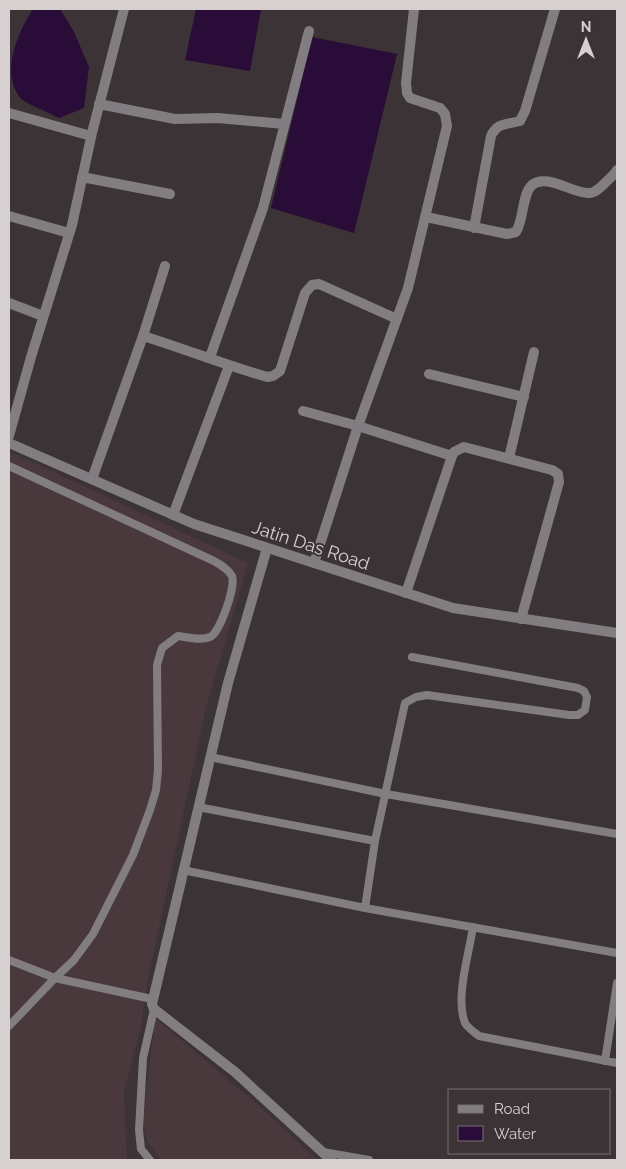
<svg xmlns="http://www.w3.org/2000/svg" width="626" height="1169" font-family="Raleway,sans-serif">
	<rect width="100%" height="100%" fill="#3b3335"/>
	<path fill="#49393d" d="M 9,451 L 248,563 L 206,708 L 148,979 L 141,1027 L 124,1093 L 127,1160 L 9,1160 Z
		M 155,1018 L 263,1109 L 317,1160 L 162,1160 L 148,1143 L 143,1123 Z"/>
	<path fill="#290c37" d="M 33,9 L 60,9 L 74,32 L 89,67 L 84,108 L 59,118 C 50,113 29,105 21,99 C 0,74 17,34 33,9 Z
		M 196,9 L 261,9 L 250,71 L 185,60 Z
		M 312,37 L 397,54 L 354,233 L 271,208 Z"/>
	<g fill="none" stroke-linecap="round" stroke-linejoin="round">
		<path stroke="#817d80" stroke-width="8" d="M 9,466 L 214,561 C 221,565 228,569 232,576 C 236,586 220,633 210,637 C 200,641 188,637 178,636 L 162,648 L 157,665 L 158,770 L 156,790 L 150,810 L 133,855 L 93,934 L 74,960 L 55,978 L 9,1026
			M 210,757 L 386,794 L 617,834
			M 198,807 L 375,841
			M 183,870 L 365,908 L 617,953
			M 365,908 L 375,841 L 405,703 L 416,697 L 427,695 L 569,715 L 578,715 L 585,710 L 587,697 L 584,691 L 578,688 L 412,657
			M 473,927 C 469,954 455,998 465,1023 C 468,1028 474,1032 479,1036 L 617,1063
			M 9,960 L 55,978 L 152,999
			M 605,1061 L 617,983
			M 323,1152 L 369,1160
			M 150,1160 L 141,1149 L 139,1130 L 143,1058 L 154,1009"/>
		<path stroke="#817d80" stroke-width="10" d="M 99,104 L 175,119 L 218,118 L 284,124
			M 9,113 L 91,136
			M 82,177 L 170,194
			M 9,216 L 69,233
			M 426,217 L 507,234 L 516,232 C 524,219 522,194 532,185 C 546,173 572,193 588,193 C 595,194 602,186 607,181 C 611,177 615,174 617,170
			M 474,228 L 491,136 C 498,122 506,125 520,121 L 525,111 L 555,9
			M 9,303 L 43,316
			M 143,336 C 185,349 225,365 267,377 L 273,376 L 280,371 L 305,293 L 312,285 L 319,284 L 397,319
			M 210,357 L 263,208 L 309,31
			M 429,374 L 524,397
			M 303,411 L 358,426 L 452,456
			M 9,436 L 31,357 L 72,225 L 92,133 L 124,9
			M 509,458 L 534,352
			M 92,479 L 143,336 L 165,266
			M 173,515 L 229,366
			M 267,548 L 228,683 L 152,1004 L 154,1009 L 235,1072 L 331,1160
			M 314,563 L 358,426 L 408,288 L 447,126 L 445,114 L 440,108 L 410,98 L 407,93 L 406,83 L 414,9
			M 406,593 L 452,456 L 454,452 L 464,447 L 552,470 L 558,474 L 559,482 L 521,619"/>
		<path stroke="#817d80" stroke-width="10" d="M 9,443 L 194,524 L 453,608 L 617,633"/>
	</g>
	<g text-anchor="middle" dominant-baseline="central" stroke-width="4" stroke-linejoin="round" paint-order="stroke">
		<g font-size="18" fill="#d6d0d1" stroke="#3b3335">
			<text transform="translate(311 545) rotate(18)">Jatin Das Road</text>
		</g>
	</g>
	<rect width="626" height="1169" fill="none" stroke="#d6d0d1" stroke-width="20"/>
	<rect x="448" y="1089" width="162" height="65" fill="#3b3335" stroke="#797273"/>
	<rect x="458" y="1105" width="25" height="8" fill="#817d80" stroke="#797273"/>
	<text x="494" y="1114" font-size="15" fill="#d6d0d1">Road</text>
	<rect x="458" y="1126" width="25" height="15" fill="#290c37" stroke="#797273"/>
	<text x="494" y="1139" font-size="15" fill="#d6d0d1">Water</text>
	<g transform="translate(586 40)" stroke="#3b3335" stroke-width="4" paint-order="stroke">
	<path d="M0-4L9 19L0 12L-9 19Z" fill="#d6d0d1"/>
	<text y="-8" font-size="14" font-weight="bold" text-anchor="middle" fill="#d6d0d1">N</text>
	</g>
</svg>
